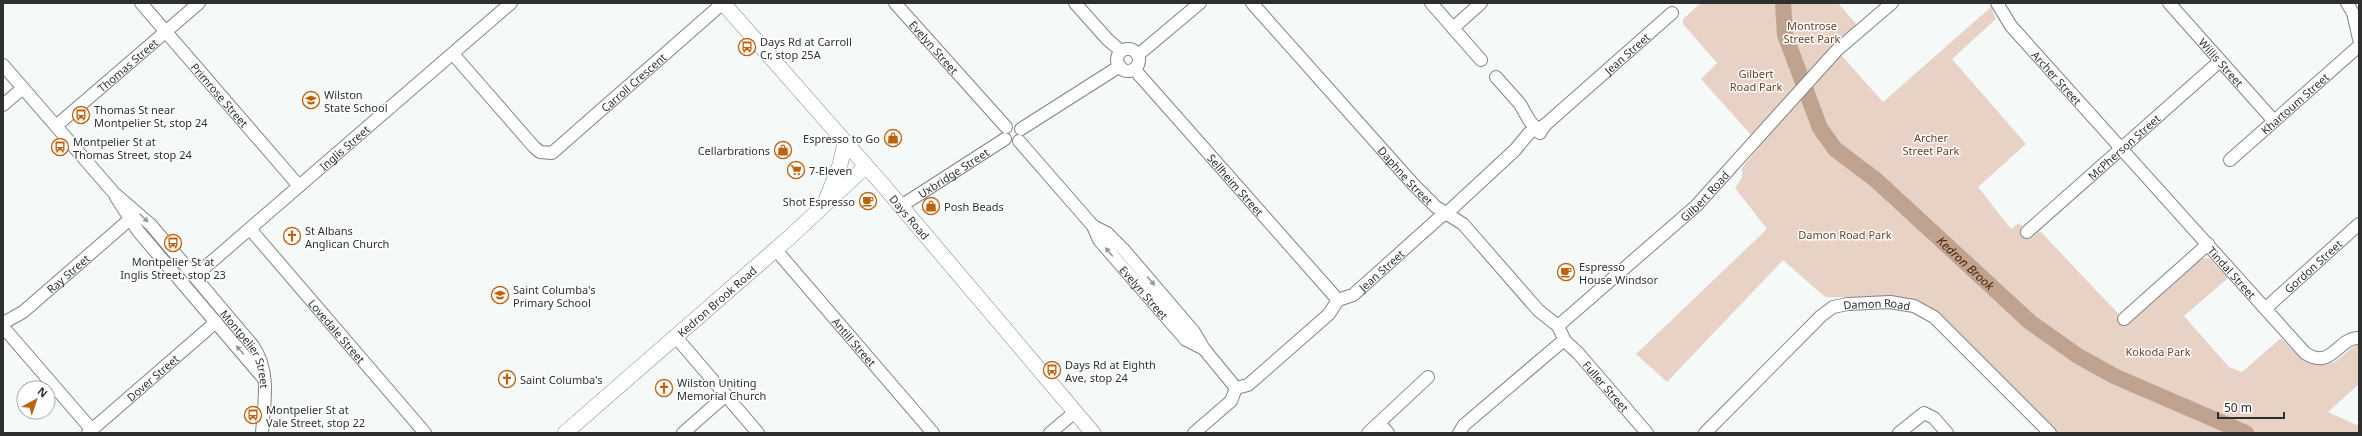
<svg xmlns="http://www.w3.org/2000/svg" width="2362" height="436" font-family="'Noto Sans',sans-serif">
	<rect width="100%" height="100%" fill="#f5faf9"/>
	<path fill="#e7d2c5" d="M 1701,3 L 1838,3 L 1857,25 L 1834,47 L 1883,102 L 1991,7 L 1996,19 L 1952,59 L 2026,144 L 1978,187 L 2011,229 L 2019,223 L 2032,238 L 2040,231 L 2127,323 L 2200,258 L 2209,258 L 2228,278 L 2184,316 L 2229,367 L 2242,372 L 2281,338 C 2297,355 2318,377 2341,357 C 2347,352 2352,346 2359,345 L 2359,384 L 2328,412 L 2359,426 L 2359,433 L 2057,433 L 1929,306 L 1899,298 L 1825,297 L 1783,260 L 1667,382 L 1636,354 L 1767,229 L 1735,188 L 1742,178 L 1742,168 L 1760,145 L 1701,79 L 1717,63 L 1683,24 L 1683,19 Z"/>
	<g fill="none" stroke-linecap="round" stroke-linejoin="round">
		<path stroke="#bfa290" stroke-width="16" id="s1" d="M 1783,3 L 1785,35 L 1820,128 L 1835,149 L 1876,180 L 2030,322 L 2078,356 L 2114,376 L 2246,433"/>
		<g stroke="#808584" stroke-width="14">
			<g id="minor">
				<path id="s2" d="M 141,3 L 299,186"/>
				<path id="s3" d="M 895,3 L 1006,127"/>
				<path d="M 1075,3 L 1108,40 L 1121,51"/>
				<path id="s4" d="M 1252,3 L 1413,184 L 1436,207 L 1463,224 L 1538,310 L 1558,326 L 1565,341 L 1578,353 L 1647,433"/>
				<path d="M 1431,3 L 1481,60"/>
				<path id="s5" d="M 1997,3 L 2011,26 L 2305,353 C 2332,371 2338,337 2359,338"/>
				<path id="s6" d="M 2169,3 L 2274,121"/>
				<path d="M 2347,3 L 2353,13 L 2359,39"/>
				<path d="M 1453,28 L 1481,3"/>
				<circle cx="1128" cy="60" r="11"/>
				<path id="s7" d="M 453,54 L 534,147 L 540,152 L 552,153 L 723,3"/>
				<path d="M 1138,55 L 1200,3"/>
				<path id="s8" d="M 3,65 L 114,193 L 151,225 L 253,346 C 271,372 264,404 262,433"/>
				<path id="s9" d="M 1134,69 L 1338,300"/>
				<path d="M 1496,77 L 1520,104 L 1529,120 L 1540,133"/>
				<path d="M 3,105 L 23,88"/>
				<path id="s10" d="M 56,126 L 199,3"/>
				<path d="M 1021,129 L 1120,66"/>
				<path id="s11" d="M 1541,131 L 1545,125 L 1672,13"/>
				<path id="s12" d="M 1019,141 L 1093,226 L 1099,240 L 1186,340 L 1204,349"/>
				<path id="s13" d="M 2230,160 L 2359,46"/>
				<path d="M 116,197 L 138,231 L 264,379"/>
				<path id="s14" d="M 901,206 L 1005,139"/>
				<path d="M 1093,226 L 1107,233 L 1124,250 L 1194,332 L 1204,349 L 1236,388"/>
				<path id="s15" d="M 250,229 L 425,433"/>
				<path id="s16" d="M 2027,232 L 2220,61"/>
				<path id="s17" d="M 775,249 L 933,433"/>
				<path id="s18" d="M 195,276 L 511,3"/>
				<path id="s19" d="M 2266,308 L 2359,224"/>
				<path d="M 2124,319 L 2208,244"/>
				<path id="s20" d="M 3,323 L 23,312 L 129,220"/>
				<path id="s21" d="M 1558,326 L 1696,206 L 1837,50 L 1892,3"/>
				<path d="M 3,327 L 92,430"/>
				<path d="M 675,336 L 758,433"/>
				<path d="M 1379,423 L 1388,433"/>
				<path id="s22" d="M 88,433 L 216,322"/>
				<path d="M 683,433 L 726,395"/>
				<path d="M 1050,433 L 1075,412"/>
				<path id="s23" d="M 1194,433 L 1231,401 L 1236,388 L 1248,385 L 1329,314 L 1338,300 L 1353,295 L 1439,218 L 1447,213 L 1515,150 L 1529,133 L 1545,125"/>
				<path d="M 1368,433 L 1428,377"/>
				<path d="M 1459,433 L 1464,425 L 1564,340"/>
				<path id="s24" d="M 1705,433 L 1821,316 L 1833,307 L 1848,304 L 1890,302 L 1914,306 L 1934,317 L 2050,433"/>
				<path d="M 1899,433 L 1924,413 L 1934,418 L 1947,433"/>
			</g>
		</g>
		<g stroke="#808584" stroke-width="16">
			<g id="major">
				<path id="s25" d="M 723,3 L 883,185 L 1093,433"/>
				<path d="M 825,203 L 840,165 L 845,143"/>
				<path id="s26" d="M 565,433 L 790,237 L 866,166"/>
			</g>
		</g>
		<use href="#minor" stroke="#fff" stroke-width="12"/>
		<use href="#major" stroke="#fff" stroke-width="15"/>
	</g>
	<defs><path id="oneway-solid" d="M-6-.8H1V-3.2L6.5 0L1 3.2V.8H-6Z"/></defs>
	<g fill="#969897">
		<use href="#oneway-solid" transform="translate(144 218) rotate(45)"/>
		<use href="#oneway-solid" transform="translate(1109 252) rotate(-130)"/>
		<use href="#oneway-solid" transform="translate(1151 281) rotate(49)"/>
		<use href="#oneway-solid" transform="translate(240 350) rotate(-131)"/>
	</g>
	<defs>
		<g id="bus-ring" transform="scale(0.9)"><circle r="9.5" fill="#fff" stroke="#be6210" stroke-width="1.5"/><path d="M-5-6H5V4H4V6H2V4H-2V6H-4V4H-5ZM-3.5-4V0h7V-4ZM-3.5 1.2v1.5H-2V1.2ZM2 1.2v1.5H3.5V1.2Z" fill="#be6210"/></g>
		<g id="school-ring" transform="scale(0.9)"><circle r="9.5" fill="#fff" stroke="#be6210" stroke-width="1.5"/><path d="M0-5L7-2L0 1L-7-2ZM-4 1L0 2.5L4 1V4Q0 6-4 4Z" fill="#be6210"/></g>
		<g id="shop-ring" transform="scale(0.9)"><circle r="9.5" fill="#fff" stroke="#be6210" stroke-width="1.5"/><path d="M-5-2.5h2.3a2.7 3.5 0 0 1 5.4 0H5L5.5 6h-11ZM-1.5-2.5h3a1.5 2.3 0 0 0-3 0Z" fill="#be6210"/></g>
		<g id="supermarket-ring" transform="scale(0.9)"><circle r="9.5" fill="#fff" stroke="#be6210" stroke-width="1.5"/><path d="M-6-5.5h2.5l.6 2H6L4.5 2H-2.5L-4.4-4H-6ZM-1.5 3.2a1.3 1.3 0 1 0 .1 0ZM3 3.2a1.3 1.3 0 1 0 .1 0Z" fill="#be6210"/></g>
		<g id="cafe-ring" transform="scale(0.9)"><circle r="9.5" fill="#fff" stroke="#be6210" stroke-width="1.5"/><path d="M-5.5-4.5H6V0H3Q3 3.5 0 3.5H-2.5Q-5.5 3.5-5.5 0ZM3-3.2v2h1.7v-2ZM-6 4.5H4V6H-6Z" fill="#be6210"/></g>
		<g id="church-ring" transform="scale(0.9)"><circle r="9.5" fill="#fff" stroke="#be6210" stroke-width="1.5"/><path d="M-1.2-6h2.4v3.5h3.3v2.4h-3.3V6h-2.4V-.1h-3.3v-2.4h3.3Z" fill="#be6210"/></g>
	</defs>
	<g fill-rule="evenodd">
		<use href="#bus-ring" x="747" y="47"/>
		<use href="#school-ring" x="311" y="100"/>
		<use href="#bus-ring" x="81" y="115"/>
		<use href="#shop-ring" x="893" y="138"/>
		<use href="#bus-ring" x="60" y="147"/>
		<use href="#shop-ring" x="783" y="150"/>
		<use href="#supermarket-ring" x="796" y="170"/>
		<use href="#cafe-ring" x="868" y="201"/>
		<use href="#shop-ring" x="931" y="206"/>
		<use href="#church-ring" x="292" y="236"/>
		<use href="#bus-ring" x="173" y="243"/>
		<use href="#cafe-ring" x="1566" y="272"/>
		<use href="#school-ring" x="500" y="295"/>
		<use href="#bus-ring" x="1052" y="370"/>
		<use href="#church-ring" x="507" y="379"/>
		<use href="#church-ring" x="664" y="388"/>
		<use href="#bus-ring" x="253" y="415"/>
	</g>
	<g text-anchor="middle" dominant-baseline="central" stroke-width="3" stroke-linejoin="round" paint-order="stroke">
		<g font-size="11" fill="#6a3f23" stroke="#fff">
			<text x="1812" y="25">Montrose<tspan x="1812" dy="13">Street Park</tspan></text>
			<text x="1756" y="73">Gilbert<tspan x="1756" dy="13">Road Park</tspan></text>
			<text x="1931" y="137">Archer<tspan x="1931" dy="13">Street Park</tspan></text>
			<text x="1845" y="234">Damon Road Park</text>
			<text x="2158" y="351">Kokoda Park</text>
		</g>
		<g font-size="11" fill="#2e302f" stroke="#fff" text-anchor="start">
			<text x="760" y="41">Days Rd at Carroll<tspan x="760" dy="13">Cr, stop 25A</tspan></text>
			<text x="324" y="94">Wilston<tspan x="324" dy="13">State School</tspan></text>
			<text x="94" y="109">Thomas St near<tspan x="94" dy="13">Montpelier St, stop 24</tspan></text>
			<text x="880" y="138" text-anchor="end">Espresso to Go</text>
			<text x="73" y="141">Montpelier St at<tspan x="73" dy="13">Thomas Street, stop 24</tspan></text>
			<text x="770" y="150" text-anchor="end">Cellarbrations</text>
			<text x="809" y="170">7-Eleven</text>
			<text x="855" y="201" text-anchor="end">Shot Espresso</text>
			<text x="944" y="206">Posh Beads</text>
			<text x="305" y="230">St Albans<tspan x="305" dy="13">Anglican Church</tspan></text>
			<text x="173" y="261" text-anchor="middle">Montpelier St at<tspan x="173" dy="13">Inglis Street, stop 23</tspan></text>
			<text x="1579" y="266">Espresso<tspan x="1579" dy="13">House Windsor</tspan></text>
			<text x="513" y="289">Saint Columba's<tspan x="513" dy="13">Primary School</tspan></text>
			<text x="1065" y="364">Days Rd at Eighth<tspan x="1065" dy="13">Ave, stop 24</tspan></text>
			<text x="520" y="379">Saint Columba's</text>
			<text x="677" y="382">Wilston Uniting<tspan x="677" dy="13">Memorial Church</tspan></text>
			<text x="266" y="409">Montpelier St at<tspan x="266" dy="13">Vale Street, stop 22</tspan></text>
		</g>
		<g font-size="11" fill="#2e302f" stroke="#fff">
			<text stroke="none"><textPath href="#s3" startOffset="59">Evelyn Street</textPath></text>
			<text stroke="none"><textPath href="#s11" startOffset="116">Jean Street</textPath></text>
			<text stroke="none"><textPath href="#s6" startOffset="79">Willis Street</textPath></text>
			<text stroke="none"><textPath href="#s10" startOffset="94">Thomas Street</textPath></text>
			<text stroke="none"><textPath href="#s5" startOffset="96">Archer Street</textPath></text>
			<text stroke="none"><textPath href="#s7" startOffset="251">Carroll Crescent</textPath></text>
			<text stroke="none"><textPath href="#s2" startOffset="121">Primrose Street</textPath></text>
			<text stroke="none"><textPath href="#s13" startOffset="86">Khartoum Street</textPath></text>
			<text stroke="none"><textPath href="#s18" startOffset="197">Inglis Street</textPath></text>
			<text stroke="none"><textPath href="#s16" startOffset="129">McPherson Street</textPath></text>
			<text stroke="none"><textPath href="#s14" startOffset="62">Uxbridge Street</textPath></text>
			<text stroke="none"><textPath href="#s4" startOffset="231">Daphne Street</textPath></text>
			<text stroke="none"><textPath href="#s9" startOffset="154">Sellheim Street</textPath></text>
			<text stroke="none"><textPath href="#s21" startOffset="196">Gilbert Road</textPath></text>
			<text stroke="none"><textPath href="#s25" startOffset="284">Days Road</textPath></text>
			<text stroke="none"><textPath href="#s19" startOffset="63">Gordon Street</textPath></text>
			<text stroke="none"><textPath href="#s23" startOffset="253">Jean Street</textPath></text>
			<text stroke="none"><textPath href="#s5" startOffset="358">Tindal Street</textPath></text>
			<text stroke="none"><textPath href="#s20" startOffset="82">Ray Street</textPath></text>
			<text stroke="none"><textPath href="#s12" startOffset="197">Evelyn Street</textPath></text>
			<text stroke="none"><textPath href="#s26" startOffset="201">Kedron Brook Road</textPath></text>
			<text stroke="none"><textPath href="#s24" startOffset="224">Damon Road</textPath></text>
			<text stroke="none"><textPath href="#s15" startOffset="134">Lovedale Street</textPath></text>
			<text stroke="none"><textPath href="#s8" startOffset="376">Montpelier Street</textPath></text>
			<text stroke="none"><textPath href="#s17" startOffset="122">Antill Street</textPath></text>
			<text stroke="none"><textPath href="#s22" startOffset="85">Dover Street</textPath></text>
			<text stroke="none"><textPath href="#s4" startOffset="524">Fuller Street</textPath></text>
		</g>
		<g font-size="12" font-style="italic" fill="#4a2203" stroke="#fff">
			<text stroke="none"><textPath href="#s1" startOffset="331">Kedron Brook</textPath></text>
		</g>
	</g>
	<rect width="2362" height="436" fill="none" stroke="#2e302f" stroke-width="8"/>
	<g transform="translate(36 400) rotate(40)"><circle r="19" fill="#ffffff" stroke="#abacac"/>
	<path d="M0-3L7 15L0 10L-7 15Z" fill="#be6210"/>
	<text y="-6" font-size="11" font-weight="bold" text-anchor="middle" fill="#2e302f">N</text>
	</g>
	<path d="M2218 412v6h66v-6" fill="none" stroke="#2e302f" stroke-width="2"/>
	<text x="2224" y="412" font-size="12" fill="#2e302f" stroke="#ffffff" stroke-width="3" paint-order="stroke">50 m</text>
</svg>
